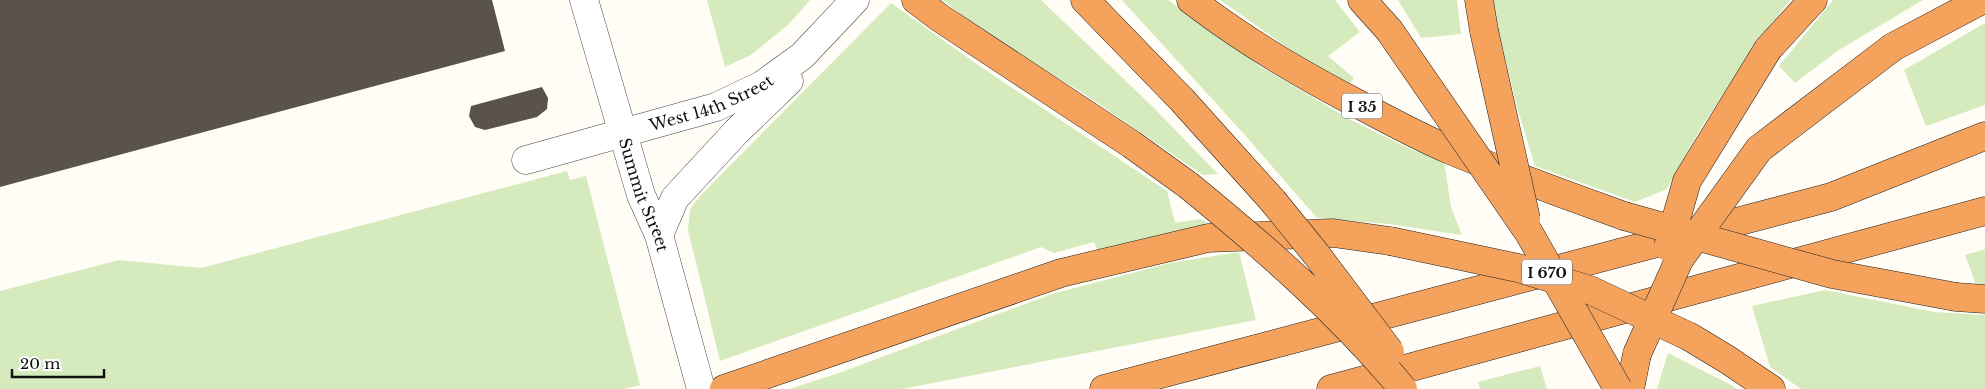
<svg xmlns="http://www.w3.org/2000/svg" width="1985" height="389" font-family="'Libre Baskerville',serif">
	<rect width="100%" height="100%" fill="#fffdf5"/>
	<path fill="#d5ebbd" d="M 707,0 L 810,0 L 789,24 L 751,55 L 725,67 Z
		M 943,0 L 1041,0 L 1152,106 L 1218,174 L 1203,175 L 1083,93 L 989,37 Z
		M 1122,0 L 1168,0 L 1261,67 L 1351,120 L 1408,148 L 1444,161 L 1451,207 L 1462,235 L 1389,224 L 1317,218 L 1244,134 Z
		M 1220,0 L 1335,0 L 1360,32 L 1328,56 L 1354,78 L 1348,86 L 1297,54 Z
		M 1398,0 L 1457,0 L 1461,34 L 1421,38 Z
		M 1491,0 L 1790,0 L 1765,32 L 1702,126 L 1667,189 L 1635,202 L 1535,166 L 1517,107 Z
		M 1833,0 L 1923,0 L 1839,50 L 1795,83 L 1779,66 Z
		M 891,3 L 981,67 L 1167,191 L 1175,223 L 1201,219 L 1211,226 L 1098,251 L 1094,242 L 1054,253 L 1041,247 L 720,361 L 688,230 L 690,209 L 702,194 Z
		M 1985,23 L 1985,105 L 1926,126 L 1904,70 Z
		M 567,171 L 570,180 L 586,176 L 640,385 L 624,389 L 0,389 L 0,291 L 119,260 L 201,268 Z
		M 1985,249 L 1985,286 L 1976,285 L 1965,255 Z
		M 1239,252 L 1256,320 L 902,389 L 789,389 L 839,373 L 1052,294 L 1170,263 Z
		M 1825,290 L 1934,312 L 1985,315 L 1985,389 L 1801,389 L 1770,367 L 1752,306 Z
		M 1668,353 L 1731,385 L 1737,389 L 1657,389 Z
		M 1540,366 L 1547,389 L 1480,389 L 1478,382 Z"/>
	<path fill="#5a524d" d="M 0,0 L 492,0 L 505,51 L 0,187 Z
		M 542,87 L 548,98 L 547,109 L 537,117 L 485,130 L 475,127 L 469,116 L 471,106 Z"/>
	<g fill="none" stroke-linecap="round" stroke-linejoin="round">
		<g stroke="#444" stroke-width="29">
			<g id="minor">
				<path id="s1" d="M 584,0 L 641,195 L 659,235 L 701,389"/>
				<path id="s2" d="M 526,160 L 716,107 L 762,85 L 802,56 L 855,0"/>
				<path d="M 659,235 L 675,198 L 737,131 L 789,81"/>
			</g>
		</g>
		<g stroke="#222" stroke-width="29">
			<path id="highway" d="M 916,0 L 940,18 L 1131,144 L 1188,185
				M 1085,0 L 1182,100 L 1273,201
				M 1191,0 C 1243,40 1300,74 1358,104 C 1388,120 1419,137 1450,150 C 1507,174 1566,195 1624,216
				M 1362,0 L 1389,30
				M 1479,0 L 1484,31
				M 1893,47 L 1982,0
				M 1768,49 L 1813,0
				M 1956,297 L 1985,299
				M 1690,337 L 1728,360 L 1771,389
				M 724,389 L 1061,273 L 1208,238 L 1333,233 L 1390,241
				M 1104,389 L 1831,197 L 1985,136
				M 1331,389 L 1985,211
				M 1630,389 L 1637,354"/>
		</g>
		<use href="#minor" stroke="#fff" stroke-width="28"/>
		<use href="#highway" stroke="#f5a25d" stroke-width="28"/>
		<g stroke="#222" stroke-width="29" stroke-linecap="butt">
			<path id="highway-bridge" d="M 1389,30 L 1529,233 L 1618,389
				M 1484,31 L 1526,219
				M 1188,185 C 1264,247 1340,313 1403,389
				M 1273,201 L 1316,254 L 1390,352
				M 1624,216 L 1832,274 L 1956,297
				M 1390,241 L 1518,268 L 1590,290 L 1690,337
				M 1668,247 L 1687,181 L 1768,49
				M 1637,354 L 1679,260 L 1759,149 L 1893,47"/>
		</g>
		<use href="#highway-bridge" stroke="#f5a25d" stroke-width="28"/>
	</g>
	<g text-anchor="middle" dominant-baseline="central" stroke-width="5" stroke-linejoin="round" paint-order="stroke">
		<g fill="#fff" stroke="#585858" stroke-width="1">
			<rect x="1342" y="93.5" width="40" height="25" rx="4"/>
			<rect x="1522" y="259.5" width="50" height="25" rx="4"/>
		</g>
		<g font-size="15" font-weight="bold" fill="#111">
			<text x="1362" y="106">I 35</text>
			<text x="1547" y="272">I 670</text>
		</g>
		<g font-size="16" fill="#111" stroke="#fff">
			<text stroke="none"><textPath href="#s2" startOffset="194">West 14th Street</textPath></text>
			<text stroke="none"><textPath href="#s1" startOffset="204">Summit Street</textPath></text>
		</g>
	</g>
	<path d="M12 369v8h92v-8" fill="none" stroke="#111111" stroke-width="2.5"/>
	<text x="20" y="369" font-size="15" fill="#111111" stroke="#ffffff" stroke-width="4" paint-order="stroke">20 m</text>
</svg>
